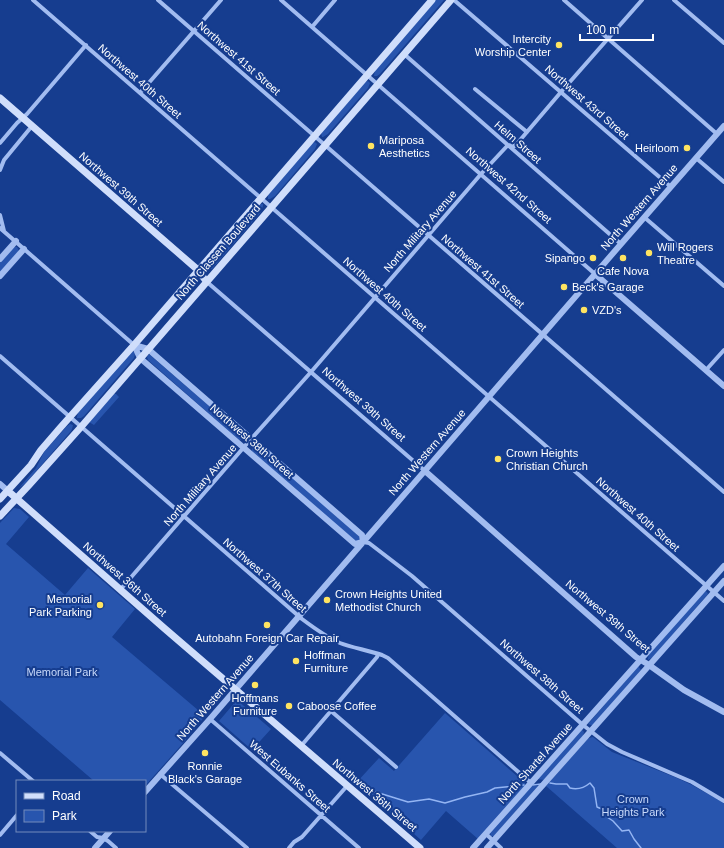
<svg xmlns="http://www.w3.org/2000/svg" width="724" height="848" font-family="Arial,sans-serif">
	<rect width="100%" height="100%" fill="#163d8f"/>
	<path fill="#2855ae" d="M 436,0 L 444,0 L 380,74 L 377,76 L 374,76 L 375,70 Z
		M 368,81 L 370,83 L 368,88 L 328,134 L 323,137 L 322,137 L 321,133 L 365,82 Z
		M 315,142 L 317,144 L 315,149 L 275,196 L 270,199 L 268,199 L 268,193 L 311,144 Z
		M 261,204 L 263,204 L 263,206 L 261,212 L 212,269 L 209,269 L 208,266 L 209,265 L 220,251 L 223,245 L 259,205 Z
		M 15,247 L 17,247 L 19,251 L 0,273 L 0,263 L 13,248 Z
		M 131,352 L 134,352 L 135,354 L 134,358 L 84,416 L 81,418 L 77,418 L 77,417 L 78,412 Z
		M 148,355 L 150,355 L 244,436 L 244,439 L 242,440 L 239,440 L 148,360 L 147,357 Z
		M 114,394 L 116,394 L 119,397 L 94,425 L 89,422 Z
		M 70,424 L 73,425 L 72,429 L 71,431 L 26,483 L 19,488 L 36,468 L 44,452 L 66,427 Z
		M 256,445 L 359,536 L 360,540 L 357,541 L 354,540 L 252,451 L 252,447 Z
		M 14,508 L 20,509 L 29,517 L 6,544 L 65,595 L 88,568 L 135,609 L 112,637 L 205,716 L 184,742 L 145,786 L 145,781 L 94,781 L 0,700 L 0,523 Z
		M 705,591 L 707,592 L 708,594 L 653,657 L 648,660 L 648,658 L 650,652 Z
		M 638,666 L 641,670 L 640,671 L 593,725 L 591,725 L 588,724 Z
		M 237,700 L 271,729 L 252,750 L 219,721 Z
		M 445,713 L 525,783 L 525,786 L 478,839 L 446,811 L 421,840 L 356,783 L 379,758 L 394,771 Z
		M 582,730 L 584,732 L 583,736 L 544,780 L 537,779 Z
		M 593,737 L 612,752 L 677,778 L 692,785 L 724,803 L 724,848 L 617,848 L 546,786 L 587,739 L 589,738 Z
		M 531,786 L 538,786 L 494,836 L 491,836 L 490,832 Z"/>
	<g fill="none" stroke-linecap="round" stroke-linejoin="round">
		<path stroke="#94b5f3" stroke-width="1.5" d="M 550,783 L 556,784 L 567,784 L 570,788 C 578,790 584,788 590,783 L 594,788 L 597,807 L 604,810 L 607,817 L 613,821 L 622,831 L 629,830 L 634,839 L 641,848
			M 533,785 L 541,784
			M 363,790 L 379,793 L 408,802 L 429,799 L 445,803 L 465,797 L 487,792 L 495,788 L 524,785"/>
		<path stroke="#a2bcf0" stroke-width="4" d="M 33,0 L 724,601
			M 158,0 L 724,492
			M 281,0 L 595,274
			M 454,0 L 671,187
			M 564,0 L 717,134
			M 674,0 L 724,43
			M 312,27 L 335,0
			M 404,54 L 621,244
			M 475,89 L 527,132
			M 140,93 L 221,0
			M 0,143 L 17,123 L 27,114 L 86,45
			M 696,158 L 724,182
			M 0,170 L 4,160 L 32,126
			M 0,215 L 4,231
			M 644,217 L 724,286
			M 0,228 L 134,345
			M 207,282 L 425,471
			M 0,356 L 302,619 C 314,628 326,637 340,643 C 353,648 368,650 382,655 L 388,658 L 531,783
			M 706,370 L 724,350
			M 363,542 L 369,543 L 412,576 L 583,725 L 607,744 L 622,752 L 692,782 L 724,801
			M 120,590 L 251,439 L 311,372 L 481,174 L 508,145 L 515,146 L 561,92 L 642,0
			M 331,711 L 396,767
			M 210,719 L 359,848
			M 301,746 L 377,657 L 378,654
			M 0,753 L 33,781
			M 160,774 L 247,848
			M 90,831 L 97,837 L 103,838 L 108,841 L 116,848
			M 486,834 L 501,848
			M 0,835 L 17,815
			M 289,848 L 294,842 L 302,837 L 347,786"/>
		<path stroke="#a2bcf0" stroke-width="6" d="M 0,259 L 16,241
			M 595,274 L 724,386
			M 0,276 L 24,249
			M 134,345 L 148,349 L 362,535 L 363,542 L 355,544 L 140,358 Z
			M 425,471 L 636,657 L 649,665 L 684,690 L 724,712
			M 0,484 L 8,491
			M 145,792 L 210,719 L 621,244 L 724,126
			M 95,848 L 110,831
			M 473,848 L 724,566
			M 487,848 L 724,581"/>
		<path stroke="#d0defb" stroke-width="7" d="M 0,98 L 198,270 L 206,281
			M 8,491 L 164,628 L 420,848
			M 0,499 L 31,465 L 41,450 L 60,428 L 134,345 L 432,0
			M 0,516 L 29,485 L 81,427 L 451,0"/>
	</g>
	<g fill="#ffe461" stroke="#163d8f" stroke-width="1.5">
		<circle cx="559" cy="45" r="4"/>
		<circle cx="371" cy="146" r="4"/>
		<circle cx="687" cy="148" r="4"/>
		<circle cx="649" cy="253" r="4"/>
		<circle cx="593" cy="258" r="4"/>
		<circle cx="623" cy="258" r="4"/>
		<circle cx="564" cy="287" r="4"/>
		<circle cx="584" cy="310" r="4"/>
		<circle cx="498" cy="459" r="4"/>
		<circle cx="327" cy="600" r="4"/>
		<circle cx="100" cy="605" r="4"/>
		<circle cx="267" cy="625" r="4"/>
		<circle cx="296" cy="661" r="4"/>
		<circle cx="255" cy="685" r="4"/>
		<circle cx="289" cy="706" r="4"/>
		<circle cx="205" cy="753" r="4"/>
	</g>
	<g text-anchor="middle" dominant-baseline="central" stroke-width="4" stroke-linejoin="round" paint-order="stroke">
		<g font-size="11" fill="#fff" stroke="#163d8f" text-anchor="start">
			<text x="551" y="39" text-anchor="end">Intercity<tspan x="551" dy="13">Worship Center</tspan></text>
			<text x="379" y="140">Mariposa<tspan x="379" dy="13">Aesthetics</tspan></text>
			<text x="679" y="148" text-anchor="end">Heirloom</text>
			<text x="657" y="247">Will Rogers<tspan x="657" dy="13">Theatre</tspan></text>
			<text x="585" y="258" text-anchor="end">Sipango</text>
			<text x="623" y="271" text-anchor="middle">Cafe Nova</text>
			<text x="572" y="287">Beck's Garage</text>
			<text x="592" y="310">VZD's</text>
			<text x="506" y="453">Crown Heights<tspan x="506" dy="13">Christian Church</tspan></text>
			<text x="335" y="594">Crown Heights United<tspan x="335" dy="13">Methodist Church</tspan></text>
			<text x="92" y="599" text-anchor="end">Memorial<tspan x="92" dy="13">Park Parking</tspan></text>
			<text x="267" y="638" text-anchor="middle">Autobahn Foreign Car Repair</text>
			<text x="304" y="655">Hoffman<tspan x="304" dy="13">Furniture</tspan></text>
			<text x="255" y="698" text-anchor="middle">Hoffmans<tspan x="255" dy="13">Furniture</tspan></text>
			<text x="297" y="706">Caboose Coffee</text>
			<text x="205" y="766" text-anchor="middle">Ronnie<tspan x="205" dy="13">Black's Garage</tspan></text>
		</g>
		<g font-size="11" fill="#fff" stroke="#163d8f">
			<text transform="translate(239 58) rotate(41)">Northwest 41st Street</text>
			<text transform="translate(140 81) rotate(41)">Northwest 40th Street</text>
			<text transform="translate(587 102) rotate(41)">Northwest 43rd Street</text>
			<text transform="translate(518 142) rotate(41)">Helm Street</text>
			<text transform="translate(509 185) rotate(41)">Northwest 42nd Street</text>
			<text transform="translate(121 189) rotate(41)">Northwest 39th Street</text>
			<text transform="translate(639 207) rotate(-49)">North Western Avenue</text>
			<text transform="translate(420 231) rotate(-49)">North Military Avenue</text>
			<text transform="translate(218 252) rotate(-49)">North Classen Boulevard</text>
			<text transform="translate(483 271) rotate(41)">Northwest 41st Street</text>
			<text transform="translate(385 294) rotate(41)">Northwest 40th Street</text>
			<text transform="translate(364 404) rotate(41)">Northwest 39th Street</text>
			<text transform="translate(252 441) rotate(41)">Northwest 38th Street</text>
			<text transform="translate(427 452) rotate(-49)">North Western Avenue</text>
			<text transform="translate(200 485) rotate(-49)">North Military Avenue</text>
			<text transform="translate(638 514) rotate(41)">Northwest 40th Street</text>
			<text transform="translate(265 575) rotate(41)">Northwest 37th Street</text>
			<text transform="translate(125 579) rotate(41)">Northwest 36th Street</text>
			<text transform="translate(608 616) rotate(40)">Northwest 39th Street</text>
			<text transform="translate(542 676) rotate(41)">Northwest 38th Street</text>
			<text transform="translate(215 697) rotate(-49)">North Western Avenue</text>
			<text transform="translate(535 763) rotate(-48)">North Shartel Avenue</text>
			<text transform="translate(290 776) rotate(41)">West Eubanks Street</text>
			<text transform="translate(375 795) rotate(40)">Northwest 36th Street</text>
		</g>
		<g font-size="11" fill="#c9dafb" stroke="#163d8f">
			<text x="62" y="672">Memorial Park</text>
			<text x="633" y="799">Crown<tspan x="633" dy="13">Heights Park</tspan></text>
		</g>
	</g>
	<rect x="16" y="780" width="130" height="52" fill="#163d8f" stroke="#738bbc"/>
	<rect x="24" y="793" width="20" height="6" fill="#d0defb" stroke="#738bbc"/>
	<text x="52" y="800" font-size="12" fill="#ffffff">Road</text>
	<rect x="24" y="810" width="20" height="12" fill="#2855ae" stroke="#738bbc"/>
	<text x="52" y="820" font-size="12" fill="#ffffff">Park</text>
	<path d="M580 34v6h73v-6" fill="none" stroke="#ffffff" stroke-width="2"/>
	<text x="586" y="34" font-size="12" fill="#ffffff" stroke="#163d8f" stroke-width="3" paint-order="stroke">100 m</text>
</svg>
